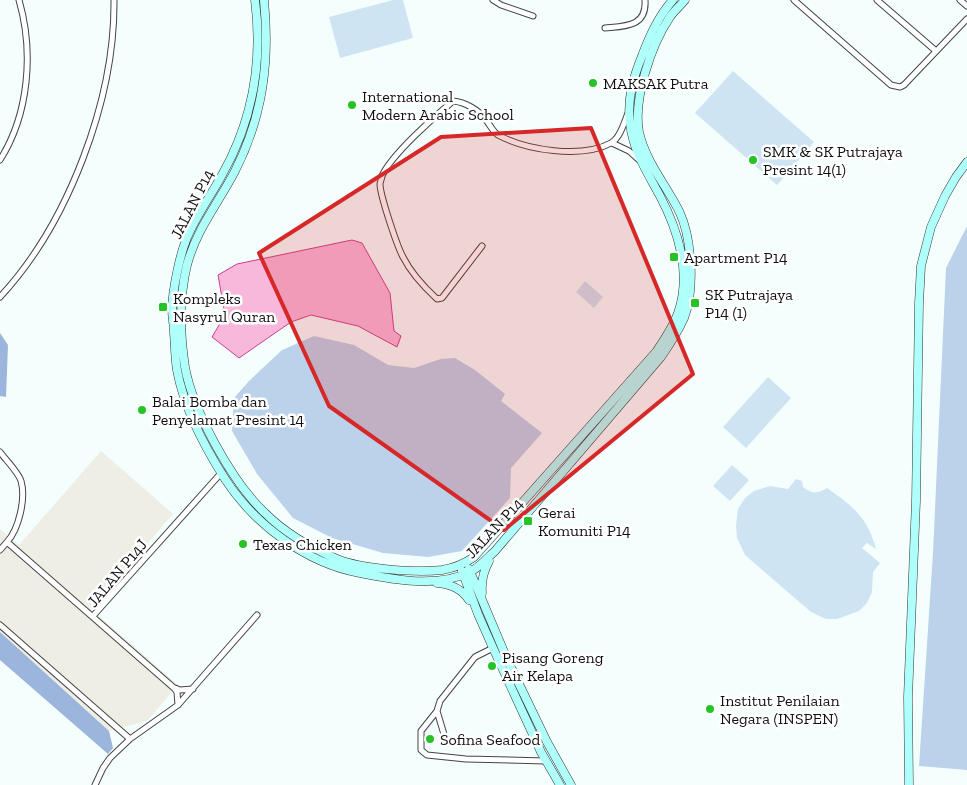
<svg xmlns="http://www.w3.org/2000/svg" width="967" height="785" font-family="'Zilla Slab',serif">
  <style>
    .industrial { fill: #efeee5 }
    .green { fill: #bcd2eb }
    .forest { fill: #9bb5dc }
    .pitch { fill: #cee4f2 }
    .water { fill: #f7b8dc; stroke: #cf3e8e }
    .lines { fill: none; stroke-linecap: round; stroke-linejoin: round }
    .street-casing { stroke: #444; stroke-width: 7 }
    .secondary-casing { stroke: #333; stroke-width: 9 }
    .street { stroke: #fff; stroke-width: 5 }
    .secondary { stroke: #affffa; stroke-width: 8 }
    .marked { fill: #d62828; fill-opacity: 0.2; stroke: #d62828; stroke-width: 4; stroke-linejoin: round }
    .poi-dot { fill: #25c426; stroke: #fff; stroke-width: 2 }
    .labels { text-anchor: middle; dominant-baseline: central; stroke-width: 5; stroke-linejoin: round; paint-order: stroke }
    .poi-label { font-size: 16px; fill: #111; stroke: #fff; text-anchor: start }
    .street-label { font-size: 16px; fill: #111; stroke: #fff }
  </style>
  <rect width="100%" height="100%" fill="#f4fffd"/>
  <path class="industrial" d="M101 451 173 514 91 609 178 685 147 721 109 731 0 632V529L19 545Z"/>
  <path class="green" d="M967 226V770L919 766 933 553 946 268Z
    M314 336 354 345 388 365 414 368 441 359 455 358 475 370 505 394 501 401 542 433 511 468 510 498 462 551 428 557 383 553 332 538 293 518 257 474 232 431 234 398 249 381 282 350Z"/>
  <path class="forest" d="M0 333 8 345 6 397 0 396Z
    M0 632 109 731 113 748 108 754 0 660Z"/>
  <path class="pitch" d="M393 0H403L413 38 340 58 329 17Z
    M733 71 814 142 777 185 695 113Z
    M585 281 603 297 594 308 576 292Z
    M768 377 791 398 746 448 723 427Z
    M732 465 749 480 730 501 713 486Z
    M796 479 802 481 803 487C812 494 817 494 827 488 853 506 868 518 876 549L867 543 862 548 880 563 873 572 872 592 867 603 859 611 837 619H826L811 612 745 555 737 538 736 526 738 509 745 498 754 491 770 486 788 489Z"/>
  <path class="water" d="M352 240 362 243 390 293 394 331 401 336 397 347 358 326 311 315 291 322 239 358 212 337 225 315 218 275 237 264Z"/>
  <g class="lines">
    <g class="street-casing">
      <path id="street" d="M493 0 501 5 533 16
        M794 0 891 85 900 87 904 85 967 19
        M877 0 936 51
        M960 0 967 6
        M605 28C625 26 647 27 645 0
        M612 143 629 151 639 160
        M0 160C29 114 34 52 19 0
        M482 246 442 298 437 299C424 287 411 273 403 257 397 246 380 195 380 184 380 182 382 178 382 176 391 155 435 116 453 101 465 102 479 110 486 120 490 125 493 132 498 135 526 150 581 159 611 143 620 138 624 123 628 113
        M0 297C68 224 115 100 114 0
        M0 452C5 459 19 473 21 481 26 498 19 529 7 542
        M0 550 7 542 174 688 177 692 178 705
        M93 616 222 472
        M0 625 130 739
        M175 688 180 690 193 689
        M437 711 421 731V750L427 755 466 759 546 761
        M446 741 437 711 440 701 475 657 493 648
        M95 785 103 768 110 758 130 739 178 705 257 615"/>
    </g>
    <g class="secondary-casing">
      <path id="secondary" d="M255 0C263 62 253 120 222 175 210 197 195 217 186 240 179 258 173 289 172 308 172 317 174 325 174 333 175 345 175 358 177 370 184 409 204 446 225 479 255 525 306 563 360 573 395 580 437 588 470 572 480 567 487 558 495 551L661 357C670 344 678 332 684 318 695 290 692 240 680 213 667 186 646 163 639 132 633 99 651 45 670 17 674 11 680 6 685 0
        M264 0C270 61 263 116 235 171 218 204 197 228 187 265 179 298 180 334 185 367 193 411 232 482 265 513 285 533 311 548 337 559 361 569 416 573 442 570 454 568 464 564 474 557L656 352C664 340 673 327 678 313 692 274 678 230 660 196 647 172 633 151 630 123 627 99 633 78 642 56 649 37 659 15 673 0
        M469 569 507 659 547 742 571 785
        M462 571 478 614 493 648 541 752 560 785
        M437 583C450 584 462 589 469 600
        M482 593C481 581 483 572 489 561
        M909 785 908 697 916 501 919 303 921 266 931 227 945 196 956 177 967 162"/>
    </g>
    <use href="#street" class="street"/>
    <use href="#secondary" class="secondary"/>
  </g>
  <path class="marked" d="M591 128 693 374 504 530 329 406 259 253 441 137Z"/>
  <g class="poi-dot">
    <circle cx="593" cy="83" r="5"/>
    <circle cx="352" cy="105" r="5"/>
    <circle cx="753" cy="160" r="5"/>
    <rect x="669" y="252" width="10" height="10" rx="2.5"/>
    <rect x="690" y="298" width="10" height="10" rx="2.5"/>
    <rect x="158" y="302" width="10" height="10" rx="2.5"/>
    <circle cx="142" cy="410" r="5"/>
    <rect x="523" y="516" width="10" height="10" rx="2.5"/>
    <circle cx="243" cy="544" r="5"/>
    <circle cx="492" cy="666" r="5"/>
    <circle cx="710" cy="709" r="5"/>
    <circle cx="430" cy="739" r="5"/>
  </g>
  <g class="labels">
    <g class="poi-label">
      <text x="603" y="83">MAKSAK Putra</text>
      <text x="362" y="96">International<tspan x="362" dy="18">Modern Arabic School</tspan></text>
      <text x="763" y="151">SMK &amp; SK Putrajaya<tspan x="763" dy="18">Presint 14(1)</tspan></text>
      <text x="684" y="257">Apartment P14</text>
      <text x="705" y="294">SK Putrajaya<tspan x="705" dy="18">P14 (1)</tspan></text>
      <text x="173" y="298">Kompleks<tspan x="173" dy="18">Nasyrul Quran</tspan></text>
      <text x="152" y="401">Balai Bomba dan<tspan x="152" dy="18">Penyelamat Presint 14</tspan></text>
      <text x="538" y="512">Gerai<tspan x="538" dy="18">Komuniti P14</tspan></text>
      <text x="253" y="544">Texas Chicken</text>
      <text x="502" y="657">Pisang Goreng<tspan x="502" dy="18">Air Kelapa</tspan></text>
      <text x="720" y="700">Institut Penilaian<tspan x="720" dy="18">Negara (INSPEN)</tspan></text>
      <text x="440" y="739">Sofina Seafood</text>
    </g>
    <g class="street-label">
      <text transform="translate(192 204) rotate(-63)">JALAN P14</text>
      <text transform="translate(494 528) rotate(-47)">JALAN P14</text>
      <text transform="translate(117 573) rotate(-50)">JALAN P14J</text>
    </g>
  </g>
</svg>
